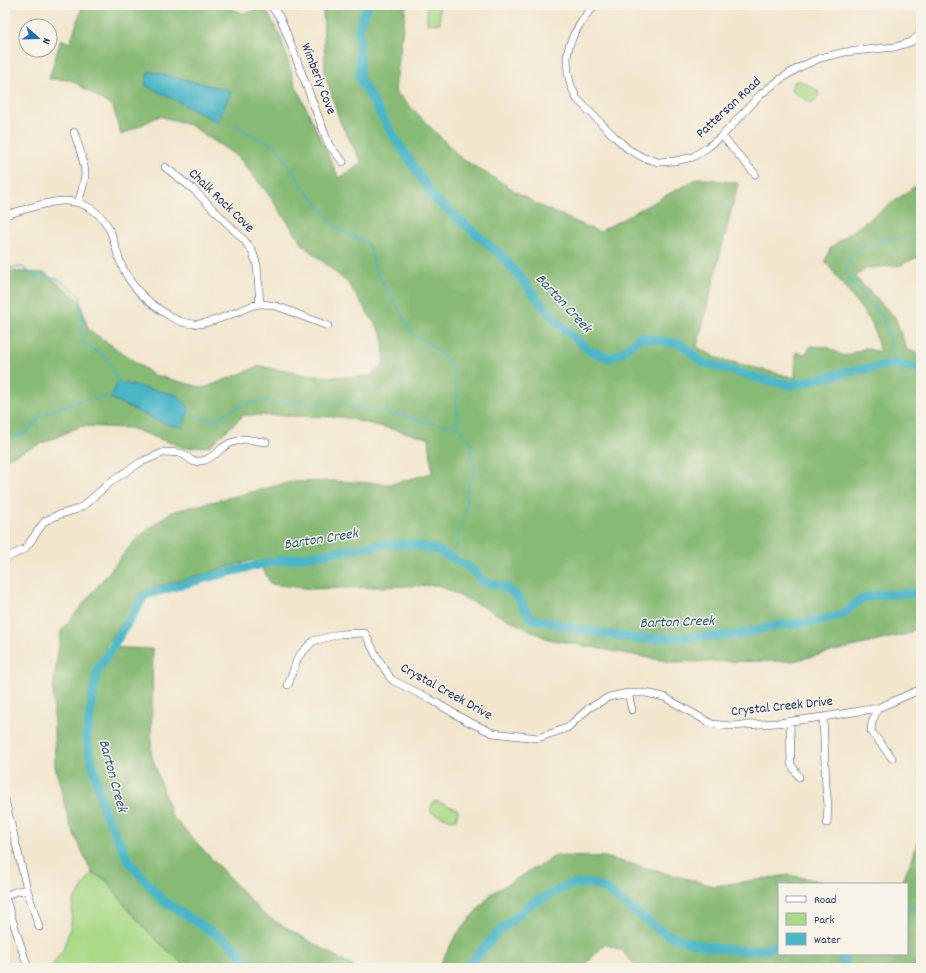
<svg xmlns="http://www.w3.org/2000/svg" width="926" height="973" font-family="Dekko,sans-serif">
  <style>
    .green { fill: #aada88; stroke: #628473 }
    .forest { fill: #87ba74; stroke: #517469 }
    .water { fill: #4ab6c7; stroke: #327292 }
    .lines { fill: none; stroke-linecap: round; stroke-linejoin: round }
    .stream { stroke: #4ab6c7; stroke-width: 1.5 }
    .river { stroke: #4ab6c7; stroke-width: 9 }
    .minor-casing { stroke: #3b4a6f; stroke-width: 8 }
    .minor { stroke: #fff; stroke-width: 7 }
    .labels { text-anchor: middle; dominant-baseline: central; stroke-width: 3; stroke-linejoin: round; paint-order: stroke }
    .street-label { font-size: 14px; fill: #1b2f5e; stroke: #f7f3e8 }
    .water-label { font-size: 15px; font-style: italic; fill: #29587e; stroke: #f7f3e8 }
  </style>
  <rect width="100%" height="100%" fill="#f7f3e8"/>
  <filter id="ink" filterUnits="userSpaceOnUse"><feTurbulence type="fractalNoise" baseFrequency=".025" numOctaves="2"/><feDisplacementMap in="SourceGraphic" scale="8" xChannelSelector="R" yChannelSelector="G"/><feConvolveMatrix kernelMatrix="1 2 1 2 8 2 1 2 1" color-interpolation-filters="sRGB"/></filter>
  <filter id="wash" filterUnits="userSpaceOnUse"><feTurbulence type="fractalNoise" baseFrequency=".012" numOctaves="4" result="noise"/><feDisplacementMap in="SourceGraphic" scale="16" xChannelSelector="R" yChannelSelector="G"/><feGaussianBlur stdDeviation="0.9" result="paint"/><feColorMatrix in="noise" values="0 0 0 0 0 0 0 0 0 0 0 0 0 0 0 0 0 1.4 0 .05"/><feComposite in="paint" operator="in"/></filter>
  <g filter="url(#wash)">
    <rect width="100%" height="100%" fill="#f2e6cd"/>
    <path class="green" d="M427 5H439L440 23 427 24Z
      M799 80 818 91 819 95 814 102 811 103 793 92 791 89 794 82Z
      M436 801 457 809 458 811 456 819 452 820 432 813 430 810 433 803Z
      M92 873 106 880 126 907 150 934 187 968H51L53 964 63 950 71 925 73 902Z"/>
    <path class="forest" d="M83 5H221L243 13 251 12 258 5H260L267 12 281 38 295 84 339 178 362 163 340 122 325 74 323 5H406L395 91 461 158 538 205 599 232 698 178 738 183 697 347 717 358 795 378 796 352 805 354 811 346 827 347 844 356 865 348 880 352 872 323 825 261 831 247 921 182V258H915L901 265 867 268 855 277 895 317 907 350 921 353V626L907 634 793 661 671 662 548 639 438 585 312 589 271 584 264 571 253 560 146 590 105 647 153 649 151 753 171 815 263 914 356 968H187L150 934 126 907 106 880 92 873 70 825 55 767 53 689 61 631 137 538 171 512 291 482 334 481 391 484 432 473 429 438 342 417 244 415 209 446 185 448 130 428 82 426 5 459V271L45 273 80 301 88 329 154 375 204 388 260 366 310 376 351 377 370 376 384 364 383 336 348 283 304 246 266 191 238 157 190 125 159 116 121 135 113 107 71 80 49 79 61 39 70 43Z
      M921 830V968H638L621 950 605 944 582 968H561L539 963 527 968H438L456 935 491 894 555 856 605 857 714 886 789 875 835 884H779V954H907V884H900L912 860Z"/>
    <path class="water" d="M149 71 231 91 218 122 145 85Z
      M118 382 177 395 189 407 183 427 165 424 110 398Z"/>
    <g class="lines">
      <path class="stream" d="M235 124 252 135 267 141 277 148 301 184 337 228 366 242 371 250 375 270 394 300 412 333 441 353 453 366 457 394 458 428 469 439 472 445 471 455 475 469 466 492V512L463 521 458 530V541L454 560
        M5 262 12 268 22 267 35 276 56 278 71 288 81 297 80 309 83 322 80 332 82 341 89 347 105 357 109 362 118 383
        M895 364 891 341 882 317 854 284 848 275 846 268 849 259 860 249 889 238 921 242
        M186 412 205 419H216L243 404 265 401 329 404 344 403 356 408 397 414 433 424H448L458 427
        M5 434 17 437 26 433 43 415 54 409 82 400 111 397
        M907 914 921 895
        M842 956 865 954"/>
      <path class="river" d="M368 5 359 28 360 79 388 127 434 198 502 256 556 321 588 350 610 358 623 352 640 337 681 344 702 362 761 379 792 385 847 372 895 364 921 369
        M842 954 845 965 848 968
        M252 968 230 943 162 900 130 863 104 811 86 738 97 671 145 595 206 578 271 562 387 544H410L437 550 472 569 482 581 505 587 518 597 530 618 582 630 639 639 736 635 774 626 820 621 844 614 861 599 876 595 918 593 921 592
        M467 968 497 933 531 904 569 885 592 883 608 891 662 932 681 940 716 948 745 951 767 949 779 944"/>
    </g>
  </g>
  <g filter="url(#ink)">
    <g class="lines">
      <g class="minor-casing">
        <path id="minor" d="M270 5 279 16 283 24 329 145 343 162
          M596 5 586 15 574 34 569 46 567 58 568 74 571 86 577 99 615 137 628 149 642 157 658 162 675 161 693 157 708 147 722 136 761 94 782 78 800 67 820 58 845 52 895 47 911 42 921 34
          M74 132C78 145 85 161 85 175 84 184 81 194 78 203
          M722 136 755 174
          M165 167 193 189 245 241 253 253 257 265 260 304
          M5 215C17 212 28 208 40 205 48 203 56 201 64 201 85 201 103 213 111 233 116 245 117 258 124 270 133 289 150 304 168 315 194 333 216 320 242 310 248 307 255 304 262 304 274 304 286 309 297 314 307 318 317 322 328 326
          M5 558 8 557 25 549 37 532 45 521 58 515 75 510 83 506 113 480 141 462 165 452 181 453 194 462 206 460 217 453 222 448 230 443 244 439 266 442
          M288 685 298 657 313 641 340 634 365 633 376 655 391 679 394 681 428 698 467 721 493 733 538 738 567 728 589 708 609 697 628 693H646L664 697 712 724 731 726 777 723 823 717 878 708 921 689
          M628 693 632 710
          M878 708 872 722 871 731 892 758
          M823 717 826 787 828 805 827 823
          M790 721 791 764 799 777
          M5 800 27 889 39 927
          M27 889 14 892 5 897 28 968"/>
      </g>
      <use href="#minor" class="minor"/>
    </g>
  </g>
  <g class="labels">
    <g class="street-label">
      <text transform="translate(318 79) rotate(69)">Wimberly Cove</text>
      <text transform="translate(729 108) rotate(-43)">Patterson Road</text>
      <text transform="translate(221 201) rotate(44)">Chalk Rock Cove</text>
      <text transform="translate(446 692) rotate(29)">Crystal Creek Drive</text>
      <text transform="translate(782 707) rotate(-6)">Crystal Creek Drive</text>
    </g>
    <g class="water-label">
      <text transform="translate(563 304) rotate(47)">Barton Creek</text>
      <text transform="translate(321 540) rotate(-9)">Barton Creek</text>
      <text transform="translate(677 623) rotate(-2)">Barton Creek</text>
      <text transform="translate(112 776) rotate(75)">Barton Creek</text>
    </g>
  </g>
  <rect width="926" height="973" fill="none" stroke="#f7f3e8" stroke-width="20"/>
  <rect x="778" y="883" width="130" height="72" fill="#f7f3e8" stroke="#9fa5b1"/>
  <rect x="786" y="896" width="20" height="6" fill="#ffffff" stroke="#9fa5b1"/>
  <text x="814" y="903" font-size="12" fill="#1b2f5e">Road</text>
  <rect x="786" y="913" width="20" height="12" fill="#aada88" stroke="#9fa5b1"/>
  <text x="814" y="923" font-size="12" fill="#1b2f5e">Park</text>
  <rect x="786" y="933" width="20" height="12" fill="#4ab6c7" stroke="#9fa5b1"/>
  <text x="814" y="943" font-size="12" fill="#1b2f5e">Water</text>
  <g transform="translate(38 38) rotate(110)"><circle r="19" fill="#f7f3e8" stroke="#9fa5b1"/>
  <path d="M0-3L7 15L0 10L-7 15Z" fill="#1f6fb2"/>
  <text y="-6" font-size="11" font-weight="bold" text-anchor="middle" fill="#1b2f5e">N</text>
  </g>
</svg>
